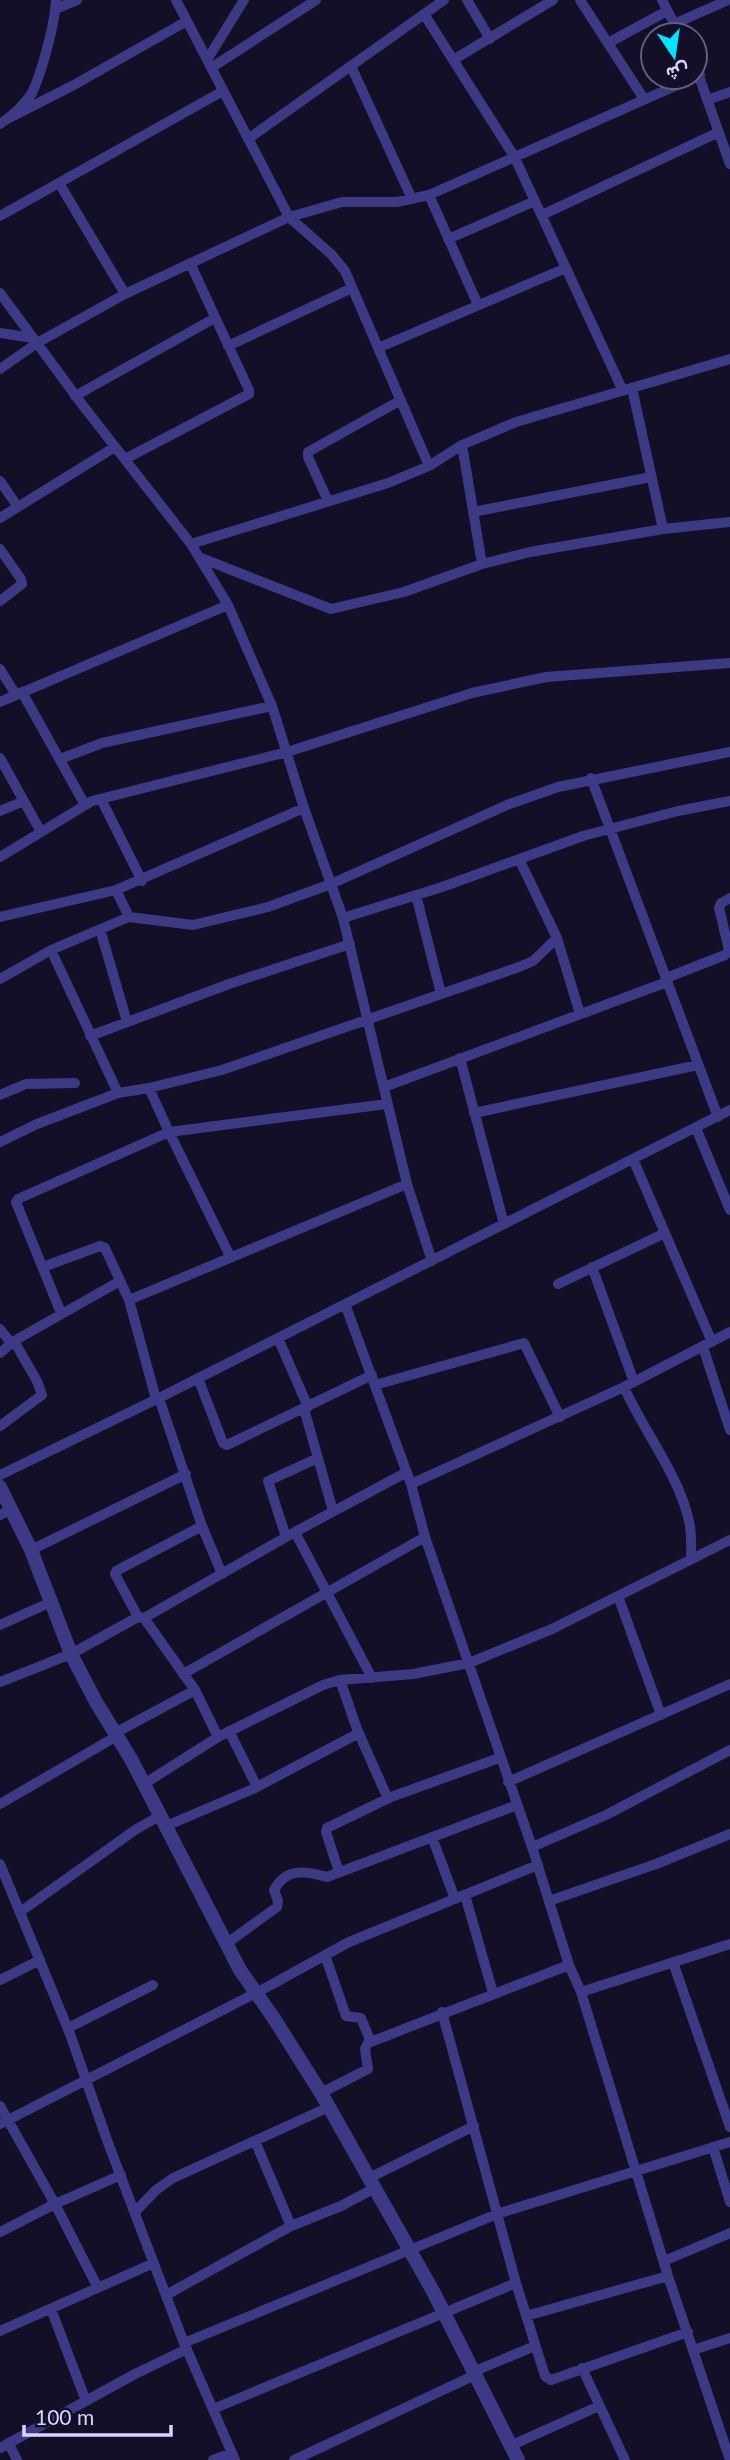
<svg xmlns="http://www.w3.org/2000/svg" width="730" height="2460" font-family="Lato,Vazirmatn,sans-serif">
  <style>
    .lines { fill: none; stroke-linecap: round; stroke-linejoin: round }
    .minor { stroke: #3d3a85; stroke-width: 10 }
    .tertiary { stroke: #3d3a85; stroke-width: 14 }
  </style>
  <rect width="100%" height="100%" fill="#130f26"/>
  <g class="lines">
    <path class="minor" d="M176 0 289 217 332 255 345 271 429 466
      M467 0 490 39
      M580 0 644 99
      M662 0 680 35
      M55 9 77 0
      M424 14 514 156 623 391
      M674 24 726 1
      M608 43 667 11
      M207 60 244 0
      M453 60 553 0
      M695 65 730 164
      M351 66 412 199
      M211 68 316 0
      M707 100 730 92
      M7 119 72 86 187 21
      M0 124C11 117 25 104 32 93 42 72 55 23 56 0
      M248 139 444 0
      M59 183 125 294
      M429 195 478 305
      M542 215 717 133
      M0 216 223 91
      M448 239 535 201
      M0 293 84 407 191 544 228 605 272 706 304 808 343 918 407 1184 432 1261
      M0 333 33 338
      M228 346 352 288
      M378 348 566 268
      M0 369 37 343 125 294 289 217 342 202H397L429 195 700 75
      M632 388 663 529
      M75 396 215 318
      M462 445 482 564
      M125 459 249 394V390L190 263
      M0 481 18 507
      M328 501 308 457V452L401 400
      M473 512 651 477
      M0 518 115 447
      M191 544 388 483 429 466 462 445 516 422 730 359
      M0 549 21 579 22 584 0 601
      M201 558 331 609 404 592 482 564 530 552 663 529 730 522
      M0 669 16 695
      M22 692 85 805
      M0 702 228 605
      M0 758 41 832
      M60 759 102 743 272 706
      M591 778 718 1117
      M101 799 142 881
      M0 811 24 801
      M0 857 92 801 287 752 472 693 546 677 730 663
      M519 859 557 938 580 1014
      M416 895 441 994
      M0 917 116 890
      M129 917 116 890 304 808
      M343 918 442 887 583 836 678 811 730 801
      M100 929 127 1022
      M51 950 118 1093
      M666 978 725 955 729 950 719 908 721 903 730 898
      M0 979 51 950 129 917 193 925 268 907 331 884 507 805 558 787 730 752
      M90 1036 229 984 350 944
      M460 1058 504 1224
      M384 1087 667 982
      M149 1088 169 1132 230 1256
      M0 1095 26 1084 75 1083
      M474 1113 698 1065
      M696 1128 730 1210
      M0 1142 37 1124 118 1093 149 1088 222 1070 519 967 533 961 557 938
      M633 1159 712 1342
      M43 1267 100 1246 105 1248 129 1300 156 1399
      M592 1267 634 1382
      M558 1284 665 1233
      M129 1300 407 1184
      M345 1304 411 1484 425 1537 532 1847 569 1965 581 1992 668 2276 730 2460
      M61 1313 16 1202 18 1199 169 1132 387 1104
      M0 1329 11 1343
      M278 1338 308 1407
      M703 1347 730 1430
      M0 1353 14 1341 120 1281
      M198 1378 223 1443 227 1445 372 1375
      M375 1385 524 1343 560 1417
      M624 1387C644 1432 678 1473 689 1521 692 1533 691 1547 691 1559
      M159 1398 202 1526 222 1574
      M304 1409 333 1511
      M0 1426 42 1395 37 1381 14 1341
      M0 1475 159 1398 730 1110
      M411 1484 624 1387 730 1332
      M0 1515 10 1510
      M295 1532 372 1678
      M286 1537 268 1481 318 1458
      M31 1550 186 1474
      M618 1596 661 1715
      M138 1617 115 1574 116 1571 202 1526
      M144 1618 195 1690 218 1737
      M0 1625 51 1602
      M183 1674 425 1537
      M340 1680 357 1729 388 1799
      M0 1682 71 1654 138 1617 144 1618 295 1532 407 1472
      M229 1731 257 1787
      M115 1733 195 1690
      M508 1782 730 1684
      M144 1784 218 1737 323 1685 340 1680 413 1674 469 1663 552 1629 730 1540
      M0 1804 117 1736
      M166 1826 253 1789 359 1733
      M432 1837 455 1899
      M532 1847 606 1815 730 1750
      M0 1864 70 2034 107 2140 184 2343 235 2460
      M339 1872 326 1832 327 1828 391 1797 499 1758
      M465 1895 493 1993
      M549 1901 656 1864 730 1834
      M20 1912 135 1830 161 1815
      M226 1944 277 1907 278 1901 274 1890C286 1867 307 1871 327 1877L517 1805
      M325 1955 346 2016 361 2018 371 2042
      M673 1962 730 2127
      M0 1980 40 1960
      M581 1992 730 1944
      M442 2012 516 2283 545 2376 551 2380 688 2332
      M68 2028 153 1985
      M321 2093 368 2069 365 2049 368 2043 569 1965
      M0 2106 55 2204 98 2288
      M0 2124 256 1993 349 1942 538 1865
      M255 2141 291 2226
      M713 2147 730 2202
      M369 2178 474 2126
      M135 2212 156 2190 173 2178 329 2107
      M0 2232 55 2204 121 2175
      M664 2261 730 2233
      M166 2295 291 2226 341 2206 375 2188
      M51 2309 86 2401
      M526 2316 668 2276
      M0 2331 154 2263
      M184 2343 497 2214 730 2142
      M693 2350 730 2338
      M582 2368 625 2460
      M475 2371 535 2346
      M213 2409 516 2283
      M9 2444 17 2460
      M512 2445 599 2406
      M0 2448 135 2374 187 2349
      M213 2460 232 2453
      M294 2460 477 2374"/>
    <path class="tertiary" d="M0 1487 31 1550 71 1654 96 1702 131 1759 240 1970 273 2017 321 2093 434 2293 518 2460"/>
  </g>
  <g transform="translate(674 56) rotate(167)"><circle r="33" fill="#130f26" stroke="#625e7d" stroke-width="2"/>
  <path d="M0-5L12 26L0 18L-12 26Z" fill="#00e5ff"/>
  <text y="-10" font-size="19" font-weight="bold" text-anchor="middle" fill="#d9d4ff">ش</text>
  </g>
  <path d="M24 2425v10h147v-10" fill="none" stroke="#d9d4ff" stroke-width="3.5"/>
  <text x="35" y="2425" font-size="21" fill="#d9d4ff" stroke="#130f26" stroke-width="5" paint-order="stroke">100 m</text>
</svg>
